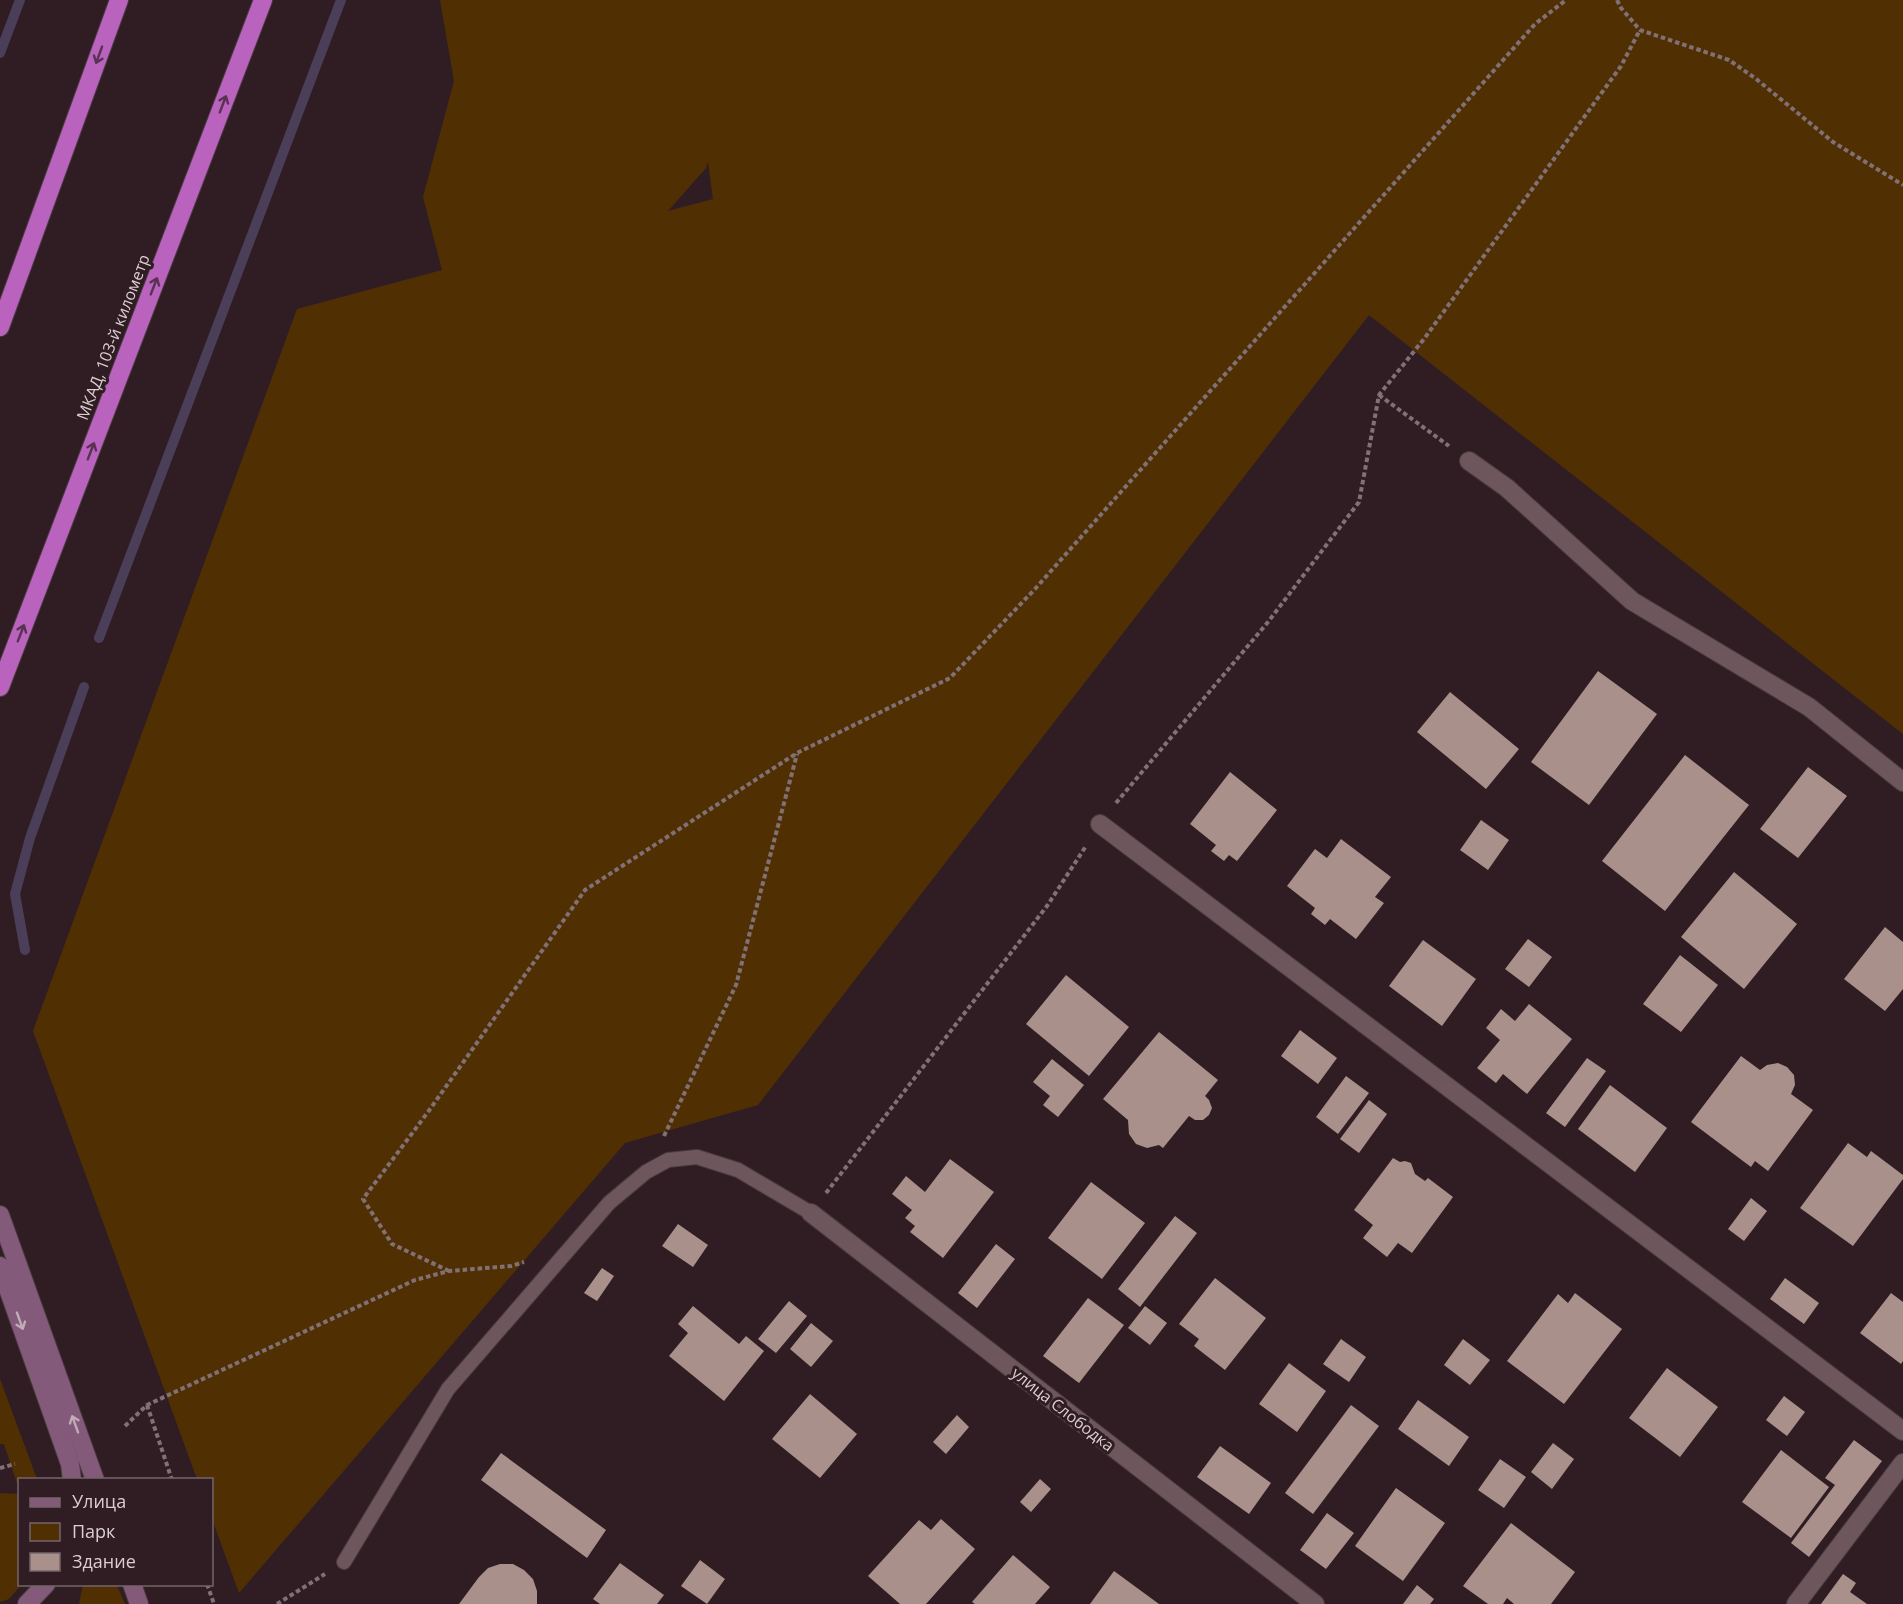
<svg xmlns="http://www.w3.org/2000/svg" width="1903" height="1604" font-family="'Open Sans',sans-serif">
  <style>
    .green { fill: #503003; fill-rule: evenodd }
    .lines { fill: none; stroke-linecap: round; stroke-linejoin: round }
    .stream { stroke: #4a3e59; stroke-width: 10 }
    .building { fill: #a9908a }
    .lane-casing { stroke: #4a3b3f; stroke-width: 16 }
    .street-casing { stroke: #4a3b3f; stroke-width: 20 }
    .secondary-casing { stroke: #4a3b3f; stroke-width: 20 }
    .highway-casing { stroke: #4a3b3f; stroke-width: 20 }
    .path { stroke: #817176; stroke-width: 4; stroke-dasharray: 4.5 3; stroke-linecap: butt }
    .lane { stroke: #6d575d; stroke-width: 14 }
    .street { stroke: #6d575d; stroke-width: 18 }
    .secondary { stroke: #845a7a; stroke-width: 18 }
    .highway { stroke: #b962be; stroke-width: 18 }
    .oneway { stroke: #593252 }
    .oneway2 { stroke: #c1abb7 }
    .labels { text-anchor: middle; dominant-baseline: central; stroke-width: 6; stroke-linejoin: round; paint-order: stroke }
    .street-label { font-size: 16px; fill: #dbced1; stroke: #301d23 }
  </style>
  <rect width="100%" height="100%" fill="#301d23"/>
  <path class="green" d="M440 0H1903V734L1369 315 758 1105 625 1143 239 1593 212 1519V1480L197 1479 33 1031 297 309 442 270 423 197 454 81ZM708 162 713 199 668 211 706 168Z
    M0 1379 37 1479 20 1480 19 1489 4 1444H0Z
    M0 1493 19 1494 21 1585 9 1599 0 1602Z
    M83 1584 117 1585 125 1604H79Z"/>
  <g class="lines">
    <path class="stream" d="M0 53 20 0
      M99 638 341 0
      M25 950 15 894 30 838 84 687"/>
  </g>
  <path class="building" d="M1598 671 1657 714 1589 805 1531 762Z
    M1450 692 1519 749 1486 789 1417 732Z
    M1685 755 1749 805 1665 911 1602 861Z
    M1808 767 1847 796 1798 858 1760 829Z
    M1230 772 1277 810 1237 861 1229 855 1224 861 1211 851 1216 845 1190 824Z
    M1481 820 1509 840 1488 870 1460 850Z
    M1341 839 1391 877 1375 897 1384 903 1356 939 1330 919 1325 925 1311 914 1315 908 1287 886 1315 849 1327 858Z
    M1734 872 1797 924 1744 989 1681 937Z
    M1885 927 1903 942V989L1885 1011 1844 979Z
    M1528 939 1552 957 1529 987 1505 969Z
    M1423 940 1476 979 1442 1026 1389 986Z
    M1680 955 1718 985 1681 1032 1643 1004Z
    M1066 975 1129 1027 1089 1076 1026 1024Z
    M1529 1004 1572 1039 1527 1094 1503 1074 1496 1083 1477 1068 1500 1040 1486 1028 1501 1009 1515 1021Z
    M1300 1030 1337 1058 1318 1084 1281 1056Z
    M1159 1032 1218 1080 1205 1096 1209 1100 1212 1108 1209 1115 1203 1120H1195L1189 1116 1163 1148 1159 1145 1147 1148 1136 1144 1129 1134 1128 1120 1103 1099Z
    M1741 1056 1760 1070 1767 1065 1778 1063 1787 1067 1794 1075 1795 1085 1791 1094 1813 1110 1768 1171 1755 1161 1751 1167 1691 1122Z
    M1587 1058 1606 1071 1565 1127 1546 1113Z
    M1052 1059 1084 1085 1058 1117 1043 1105 1050 1096 1033 1082Z
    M1346 1076 1369 1093 1338 1134 1316 1117Z
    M1610 1085 1667 1128 1635 1172 1578 1129Z
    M1369 1100 1387 1114 1359 1153 1340 1139Z
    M1848 1143 1867 1157 1871 1151 1903 1175V1179L1853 1246 1800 1208Z
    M1393 1158 1400 1162 1405 1161 1411 1163 1415 1174 1425 1181 1428 1178 1453 1197 1412 1253 1398 1243 1387 1257 1363 1238 1373 1225 1354 1210Z
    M950 1159 994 1192 943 1258 910 1232 915 1226 905 1218 912 1210 892 1194 906 1176 925 1192Z
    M1091 1182 1145 1223 1102 1279 1048 1238Z
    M1751 1198 1767 1211 1744 1241 1728 1229Z
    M1175 1216 1197 1233 1140 1307 1118 1289Z
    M678 1224 708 1245 693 1267 662 1246Z
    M996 1244 1015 1259 977 1308 958 1293Z
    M602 1268 614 1276 597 1301 584 1293Z
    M1215 1278 1266 1318 1225 1370 1194 1346 1199 1339 1179 1324Z
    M1785 1278 1819 1303 1804 1324 1770 1299Z
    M1575 1293 1622 1329 1564 1404 1507 1361 1558 1294 1568 1303Z
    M1891 1293 1903 1302V1361L1901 1364 1860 1333Z
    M1088 1298 1124 1325 1079 1383 1043 1356Z
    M789 1301 807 1316 776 1353 758 1339Z
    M693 1306 739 1344 746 1336 764 1351 724 1401 669 1356 688 1333 678 1324Z
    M1145 1306 1167 1323 1150 1345 1128 1328Z
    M811 1323 833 1341 811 1367 790 1349Z
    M1341 1339 1366 1357 1349 1382 1323 1364Z
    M1463 1339 1490 1360 1470 1385 1444 1365Z
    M1289 1363 1326 1391 1297 1432 1259 1404Z
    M1667 1368 1718 1407 1680 1457 1629 1418Z
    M810 1394 857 1434 820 1478 772 1439Z
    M1784 1396 1805 1412 1787 1436 1766 1420Z
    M1418 1400 1469 1437 1449 1466 1398 1429Z
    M1351 1405 1379 1426 1313 1514 1285 1493Z
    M957 1415 969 1427 946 1454 933 1442Z
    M1854 1440 1882 1461 1809 1557 1791 1543 1835 1485 1825 1478Z
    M1553 1443 1574 1459 1552 1489 1531 1472Z
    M1220 1446 1271 1483 1249 1514 1197 1477Z
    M1781 1450 1829 1487 1791 1538 1742 1502Z
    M501 1453 606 1530 587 1558 481 1480Z
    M1500 1459 1526 1477 1504 1508 1478 1490Z
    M1040 1479 1051 1489 1031 1512 1020 1502Z
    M1396 1488 1445 1523 1403 1581 1355 1546Z
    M1327 1513 1354 1533 1326 1569 1300 1550Z
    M941 1519 975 1549 926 1604H900L868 1576 919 1520 931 1530Z
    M1511 1523 1575 1572 1551 1604H1514L1507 1598 1503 1604H1488L1463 1586Z
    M1013 1555 1050 1587 1035 1604H975L972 1602Z
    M700 1560 725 1579 707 1604 681 1586Z
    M620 1563 664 1595 657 1604H600L593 1599Z
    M500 1564H513L524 1570 533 1579 537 1591V1604H459L479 1577 488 1568Z
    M1114 1571 1159 1604H1090Z
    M1843 1574 1856 1583 1850 1592 1867 1604H1821Z
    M1417 1585 1434 1599 1430 1604H1403Z"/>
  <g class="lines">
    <g class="lane-casing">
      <path id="lane" d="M344 1562 448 1389 609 1203 646 1172 668 1160 697 1157 738 1170 811 1213"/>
    </g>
    <g class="street-casing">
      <path id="street" d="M1469 461 1507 488 1632 601 1809 707 1903 782
        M1100 824 1903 1431
        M811 1213 1315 1604
        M1796 1604 1903 1463"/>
    </g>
    <g class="secondary-casing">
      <path id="secondary" d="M0 1215 95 1480
        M0 1266 70 1464 72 1480
        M132 1584 139 1604
        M27 1604 46 1584"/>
    </g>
    <g class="highway-casing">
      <path id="highway" d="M0 327 119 0
        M0 687 263 0"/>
    </g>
    <path class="path" d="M1617 0 1621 8 1640 30 1729 60 1755 78 1833 142 1903 185
      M1379 395 1449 446
      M1116 803 1268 622 1359 502 1379 395 1424 339 1621 66 1640 30
      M664 1136 736 985 797 754
      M826 1193 1047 906 1086 846
      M449 1271 392 1244 363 1199 428 1112 585 890 797 753 950 678 1035 589 1535 24 1566 0
      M147 1405 172 1480
      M125 1426 147 1405 415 1280 449 1271 511 1266 524 1262
      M0 1468 15 1464
      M207 1584 214 1604
      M277 1604 325 1574"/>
    <use href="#lane" class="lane"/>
    <use href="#street" class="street"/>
    <use href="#secondary" class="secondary"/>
    <use href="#highway" class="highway"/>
  </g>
  <defs><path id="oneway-shaft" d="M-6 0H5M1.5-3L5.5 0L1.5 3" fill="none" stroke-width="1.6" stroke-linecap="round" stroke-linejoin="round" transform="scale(1.5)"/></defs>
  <g class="oneway">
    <use href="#oneway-shaft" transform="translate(99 55) rotate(110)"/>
    <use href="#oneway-shaft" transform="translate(223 104) rotate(-69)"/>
    <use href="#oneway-shaft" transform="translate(154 286) rotate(-69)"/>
    <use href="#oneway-shaft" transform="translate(91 451) rotate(-69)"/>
    <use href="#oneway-shaft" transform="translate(21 633) rotate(-69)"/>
  </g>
  <g class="oneway2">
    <use href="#oneway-shaft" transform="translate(20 1321) rotate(70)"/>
    <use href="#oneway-shaft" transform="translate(75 1424) rotate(-110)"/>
  </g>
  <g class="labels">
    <g class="street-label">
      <text transform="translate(113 337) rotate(-69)">МКАД, 103-й километр</text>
      <text transform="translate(1063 1409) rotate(38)">улица Слободка</text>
    </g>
  </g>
  <rect x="18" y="1478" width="195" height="108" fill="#301d23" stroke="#746469" stroke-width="1.5"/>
  <rect x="30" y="1498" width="30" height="9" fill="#845a7a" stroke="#746469" stroke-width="1.5"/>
  <text x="72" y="1508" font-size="18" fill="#dbced1">Улица</text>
  <rect x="30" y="1523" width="30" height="18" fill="#503003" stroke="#746469" stroke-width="1.5"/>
  <text x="72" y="1538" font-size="18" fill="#dbced1">Парк</text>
  <rect x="30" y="1553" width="30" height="18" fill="#a9908a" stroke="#746469" stroke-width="1.5"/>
  <text x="72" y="1568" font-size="18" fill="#dbced1">Здание</text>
</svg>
